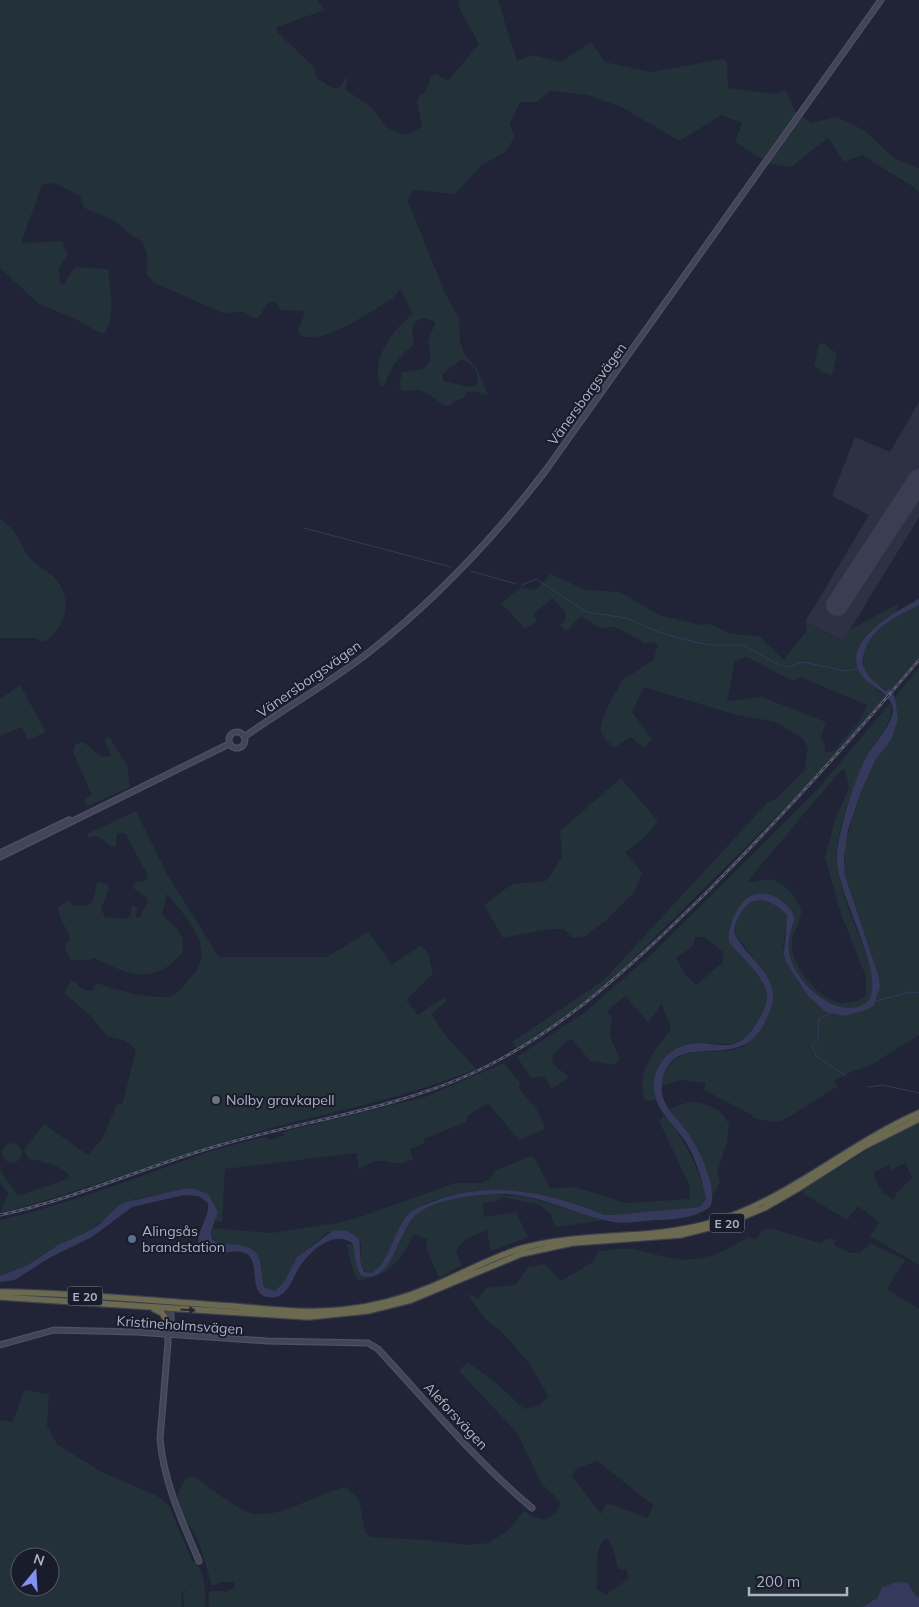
<svg xmlns="http://www.w3.org/2000/svg" width="919" height="1607" font-family="Mulish,sans-serif">
  <style>
    .airport { fill: #2e3143 }
    .green { fill: #233138; fill-rule: evenodd }
    .water { fill: #353a5d }
    .lines { fill: none; stroke-linecap: round; stroke-linejoin: round }
    .stream { stroke: #353a5d; stroke-width: 1 }
    .runway { stroke: #3b3e52; stroke-width: 22 }
    .secondary-casing { stroke: #4e5161; stroke-width: 7 }
    .highway-casing { stroke: #3b3e4e; stroke-width: 8 }
    .secondary { stroke: #424559; stroke-width: 4.5 }
    .highway { stroke: #6c6951; stroke-width: 5.5 }
    .rail-casing { stroke: #56596d; stroke-width: 3 }
    .rail { stroke: #191c2b; stroke-width: 1; stroke-dasharray: 4; stroke-linecap: butt }
    .oneway { fill: #252831 }
    .worship-dot { fill: #6b7280; stroke: #191c2b; stroke-width: 2 }
    .service-dot { fill: #5c6f8a; stroke: #191c2b; stroke-width: 2 }
    .labels { text-anchor: middle; dominant-baseline: central; stroke-width: 4; stroke-linejoin: round; paint-order: stroke }
    .shield { fill: #191c2b; stroke: #818495; stroke-width: 1 }
    .shield-label { font-size: 12px; font-weight: bold; fill: #aeb1c3 }
    .street-label { font-size: 14px; fill: #aeb1c3; stroke: #191c2b }
    .poi-label { font-size: 14px; fill: #aeb1c3; stroke: #191c2b; text-anchor: start }
  </style>
  <rect width="100%" height="100%" fill="#202436"/>
  <path class="airport" d="M919 402V517L843 641 805 622 869 515 832 496 855 437 890 452Z"/>
  <path class="green" d="M0 0H317L325 10 277 27 276 31 314 67 317 78 334 89 340 87 346 78H348L345 89 372 108 388 128 405 135 422 127 417 101 420 95 426 91 431 76 436 74 448 81 479 44 458 6 460 0H498L517 61 532 55 561 62 591 42 605 62 651 72 722 59 727 62 728 88 776 94 786 90 795 111 811 123 836 117 864 130 894 158 919 168V194L915 188 862 155 844 162 828 138 791 167 768 163 735 142 742 123 721 115 680 141 621 107 588 95 551 91 536 102H520L510 124 515 137 505 152 482 165 455 194 413 190 408 201 445 293 459 318 460 340 464 353 477 369 488 395 473 391 467 392 465 397 453 402 450 406 443 405C436 399 424 389 414 390 409 390 407 392 402 391L399 386 402 372 423 369 431 360 428 341 435 324 434 321 422 318 415 322 412 328 414 345C399 355 389 369 384 387L380 384C379 379 377 373 378 368 379 349 398 324 413 314L400 289 393 298C373 310 323 347 300 335L298 330 304 315 303 311 281 310 274 301 268 303 258 318 251 317 244 312 223 313 155 283 147 275V255L143 242 131 235 115 221 84 208 80 196 55 183 42 185 21 243 62 241 68 254 59 268 60 283 63 285 75 267 108 269C110 291 116 313 105 333H100L74 318 39 304 0 268ZM462 359C473 364 480 373 477 385L469 387 443 381V374Z
    M824 343 837 354 832 375 821 372 814 365 819 344Z
    M0 518C5 523 12 528 16 534 21 542 24 551 30 558 38 568 53 572 59 583 73 605 64 631 43 642L35 638H0Z
    M551 574 585 590 620 592 659 615 701 625 710 624 731 634 759 636 784 660 807 630 805 622 842 641 849 630 898 604 897 612C852 637 842 664 886 697L879 706 811 782 616 976 560 1020 517 1048 512 1042 604 980 767 803 776 799 804 771 808 748 803 739 776 722 737 715 644 687 632 712 652 739 644 748 630 737 614 748C610 743 603 738 601 732 598 720 618 687 625 677H628L653 660 658 645 651 642 644 644 637 638 615 627 600 628 581 616 566 631 560 625 564 622 566 613 552 598 534 614 537 621 525 629 501 603 521 587 535 590ZM747 657 792 681 801 677 867 705 861 719 834 751 825 752V744L821 737 826 722 762 697 727 701 735 661Z
    M919 605V657L890 691C880 688 869 677 863 667 861 633 893 618 919 605Z
    M919 668V1035L871 1065 846 1074 833 1081 838 1086 784 1120 773 1122 754 1118 752 1115 704 1090 706 1083 681 1080 661 1086C673 1034 711 1061 744 1046L772 1004 765 974 734 932C734 924 737 919 741 913 753 891 774 901 787 915L783 947 799 984 807 995 826 1012 844 1016 874 1005 880 987 879 977 845 876V843L862 789 876 759 895 730 898 720 895 697Z
    M20 685 46 732 28 740 22 727 0 736V699Z
    M891 702C896 723 875 738 868 756 855 784 835 830 837 861 838 878 845 899 851 916 859 936 884 982 868 1001 865 1005 859 1007 855 1008 828 1014 792 977 789 951 787 940 792 928 795 918 787 899 771 899 754 894L730 924C731 931 731 941 734 947 735 950 739 953 742 955 753 967 768 984 767 1002 766 1009 759 1019 755 1026 736 1054 719 1040 693 1043 664 1047 651 1073 656 1100L645 1101C635 1072 654 1051 671 1029L662 1004 648 1022 625 996 607 1011 613 1021C605 1032 614 1044 619 1056L620 1059 614 1065 590 1061 573 1040H568L552 1056 553 1064 569 1077 552 1089 545 1078 540 1076 532 1079 517 1057 584 1013 654 952 817 790ZM845 769 849 788 836 817 825 857 840 911 866 977V997C857 1001 846 1005 836 1002 816 996 791 965 792 943 792 932 803 920 801 910 799 900 785 884 776 881 765 876 757 883 747 882L840 771ZM695 937H705L723 952V962L696 985 685 974 676 958 693 946Z
    M106 737H109L127 765 130 787 86 807 85 798 92 795 73 752 75 744 83 742 102 757 111 756 105 741Z
    M621 778 658 821 645 837 625 852 642 873 635 891 605 921 585 936 572 938 564 929H550L503 938 484 905 512 884 546 881 562 857 560 831Z
    M136 811 167 874 219 957H327L368 932 392 965 421 945 428 953 433 973 406 1000 418 1015 444 997 447 1001 431 1014 445 1035 476 1069C409 1097 339 1110 268 1129 178 1153 91 1190 0 1213L8 1193 0 1183V1170L18 1196 70 1178C65 1166 42 1161 29 1159L24 1149 44 1124 88 1155 102 1139 117 1104 122 1105 136 1050 124 1040 107 1036 92 1017 64 993 71 981H75C79 988 83 990 92 991L96 984C101 983 104 986 110 988 126 992 146 997 163 997 175 997 180 991 187 982 191 976 198 970 200 963 209 940 180 910 167 894L162 914C175 930 184 928 183 952 153 987 130 975 94 958L89 960H71L65 950V944L71 939 60 917 58 907 68 900 74 906 89 905 93 901 97 882 108 885 109 888 101 909 105 917 125 919 130 916 132 906 137 907 136 918H139L148 902 146 897 133 888 135 882 145 881 148 876 125 833H118L116 837V845L112 847 98 836 89 838 87 834Z
    M504 1063 520 1083 519 1089 536 1108 544 1125 543 1130 519 1140 488 1103 468 1115 466 1122 424 1139 425 1143 410 1149 413 1159C393 1169 390 1158 373 1162 368 1163 364 1168 359 1170L356 1153 225 1169 222 1222 216 1221 208 1194 192 1188 135 1199 83 1234 58 1245 28 1265 0 1276V1220C51 1208 100 1191 150 1173 188 1159 227 1144 267 1137L268 1140 284 1136 283 1132 425 1097Z
    M689 1102C706 1103 722 1107 729 1125L727 1142 717 1173 720 1182 713 1195C705 1159 690 1137 669 1109Z
    M664 1115C685 1141 699 1166 706 1199L700 1207C670 1211 636 1219 605 1215 595 1213 573 1204 562 1201 515 1186 465 1185 420 1207 393 1220 395 1258 372 1273L364 1271 361 1265V1243L328 1232 297 1257 284 1282 275 1291 264 1287 260 1273 258 1255 218 1243 211 1236 213 1228 271 1233 337 1223 360 1217 455 1183H482L490 1179 495 1171 530 1156 534 1157 550 1188 575 1187 626 1203 690 1199V1187L659 1121Z
    M919 1123V1265L870 1236 879 1222 858 1206 847 1220 804 1194 803 1190 880 1142ZM905 1163 912 1178 896 1194 894 1200 882 1192 873 1173 889 1165 891 1170Z
    M2 1153a10 10 0 1 1 20 0a10 10 0 1 1-20 0Z
    M495 1194 527 1197 605 1220 556 1227 552 1219V1215L540 1205 502 1197 497 1201 483 1203 484 1217 516 1212 528 1237 491 1251 487 1230C475 1235 460 1240 456 1253L462 1265 439 1278 426 1247 427 1239 414 1234C402 1259 387 1279 357 1280L351 1264 347 1244H353L356 1265 361 1276C394 1284 395 1229 418 1213 439 1198 470 1196 495 1194Z
    M771 1228 820 1243 828 1238 836 1240 834 1245 851 1253H859L870 1243 905 1260 887 1289 919 1309V1597L916 1596 911 1586 897 1582 882 1587 877 1598 862 1607H209V1591H222L226 1593 229 1589H234V1582H222L212 1586 201 1548 193 1530 183 1519 177 1496 185 1479 192 1476C211 1486 227 1503 247 1512 275 1523 318 1492 346 1487L359 1499 365 1532 371 1537 427 1540 467 1545 489 1543 508 1530 524 1511 533 1517 546 1520 557 1512 561 1502 542 1484 517 1433 459 1371 467 1362 495 1382 524 1409 539 1406 548 1396 531 1366 505 1335 485 1319 467 1294 479 1298 486 1288 516 1285 528 1267 545 1264 561 1281 594 1261 598 1251C609 1251 622 1247 633 1249 646 1251 658 1256 671 1258 698 1264 726 1252 748 1237L756 1239 763 1230ZM597 1461 653 1505 648 1518 611 1504 605 1505 601 1514 572 1476 576 1469ZM607 1538 613 1547 618 1569 626 1570 629 1578 606 1595 596 1588C600 1573 591 1547 607 1538Z
    M24 1390 49 1394 47 1426 57 1444 100 1471 155 1495 168 1504 191 1558V1561L196 1562C205 1575 206 1591 205 1607H184L183 1596 186 1588 181 1595 182 1607H0V1420L13 1422ZM20 1557H50V1587H20Z"/>
  <path class="water" d="M919 599V605C896 617 872 627 864 653 863 658 861 663 864 668 868 678 878 684 886 691L889 689 895 697 898 720 891 740 876 759 862 789 848 830 844 857 845 876 879 977 880 987 874 1005 866 1010 844 1016 826 1012 807 995 786 962 784 954 787 915C774 901 753 891 741 913 737 920 734 924 734 932 743 954 772 970 773 996 773 1005 769 1014 765 1022 739 1078 671 1023 662 1084 659 1105 678 1118 688 1133 699 1149 719 1190 710 1207 695 1218 673 1220 655 1220 642 1221 627 1224 614 1222 573 1215 536 1191 493 1194 469 1196 436 1199 417 1214 396 1231 394 1284 361 1276L356 1265 353 1244C334 1229 312 1250 300 1266 292 1278 288 1301 267 1297 247 1293 262 1260 245 1253 228 1247 212 1262 199 1247 195 1231 210 1219 208 1203L199 1196 184 1195 132 1207 92 1237 49 1258 15 1280 0 1282V1276L28 1265 58 1245 83 1234 100 1224 118 1206 127 1202 183 1189 192 1188 208 1194 218 1212C216 1220 211 1228 211 1235 211 1250 250 1238 258 1256 262 1264 261 1277 264 1287L275 1291 284 1282 297 1257 334 1230 347 1231 359 1238 361 1265 364 1272 372 1273C392 1260 393 1228 411 1212 418 1207 427 1204 435 1201 491 1179 550 1193 604 1215H613L700 1207 706 1199C702 1179 696 1158 685 1141 672 1122 652 1108 654 1082 656 1060 676 1043 698 1043 711 1043 724 1048 736 1043 747 1039 754 1028 759 1019 763 1012 767 1005 767 997 767 978 740 956 729 942 727 927 738 900 753 895 770 889 789 903 795 918 792 928 787 940 789 951 792 978 829 1015 858 1007 863 1005 868 1003 870 998 883 967 839 900 837 861 836 836 855 777 867 756 874 743 893 724 893 710 893 696 874 688 866 680 832 645 895 612 919 599Z
    M897 1582 908 1583 916 1596 919 1597V1607H862L877 1598 882 1587Z"/>
  <g class="lines">
    <path class="stream" d="M304 528 451 567
      M471 571 516 584
      M522 585 536 579 587 612 626 618 658 632 694 642 710 645H743L779 665 788 667 803 662 845 671 861 668
      M876 1001 910 992 919 993
      M831 1013 819 1019 818 1039 812 1046 817 1057 846 1076
      M868 1087 883 1085 919 1093"/>
    <path class="runway" d="M837 605 919 480"/>
    <g class="secondary-casing">
      <path id="secondary" d="M229 740a8 8 0 1 1 16 0a8 8 0 1 1-16 0Z
        M244 737C285 708 328 684 368 653 435 600 494 538 546 470L881 0
        M0 853 69 820
        M0 857 229 744
        M171 1309 167 1321 168 1342 160 1439C164 1483 182 1521 199 1561
        M168 1334 171 1329V1308
        M0 1345 54 1330 136 1332 267 1341 368 1343 378 1349C428 1403 476 1461 532 1508"/>
    </g>
    <g class="highway-casing">
      <path id="highway" d="M0 1292C77 1293 154 1301 231 1306 268 1309 306 1314 342 1310 372 1307 403 1299 431 1287 460 1275 488 1259 519 1249 582 1231 648 1241 710 1223 787 1201 846 1145 919 1113
        M0 1297 308 1317 367 1311 411 1300 521 1254 572 1243 680 1235 728 1223 764 1208 799 1188 865 1146 919 1119
        M154 1309 162 1313 167 1321"/>
    </g>
    <use href="#secondary" class="secondary"/>
    <use href="#highway" class="highway"/>
    <g class="rail-casing">
      <path id="rail" d="M0 1215C75 1199 144 1167 217 1146 302 1121 392 1110 473 1073 564 1031 634 963 705 894 780 819 850 741 919 660"/>
    </g>
    <use href="#rail" class="rail"/>
  </g>
  <defs><path id="oneway-solid" d="M-6-.8H1V-3.2L6.5 0L1 3.2V.8H-6Z" transform="scale(1.25)"/></defs>
  <use class="oneway" href="#oneway-solid" transform="translate(188 1310) rotate(3)"/>
  <circle class="worship-dot" cx="216" cy="1100" r="5"/>
  <circle class="service-dot" cx="132" cy="1239" r="5"/>
  <g class="labels">
    <g class="shield">
      <rect x="709.5" y="1213.5" width="35" height="19" rx="4"/>
      <rect x="67.5" y="1286.5" width="35" height="19" rx="4"/>
    </g>
    <g class="shield-label">
      <text x="727" y="1223">E 20</text>
      <text x="85" y="1296">E 20</text>
    </g>
    <g class="street-label">
      <text transform="translate(587 394) rotate(-54)">Vänersborgsvägen</text>
      <text transform="translate(309 679) rotate(-35)">Vänersborgsvägen</text>
      <text transform="translate(180 1325) rotate(4)">Kristineholmsvägen</text>
      <text transform="translate(456 1416) rotate(47)">Aleforsvägen</text>
    </g>
    <g class="poi-label">
      <text x="226" y="1100">Nolby gravkapell</text>
      <text x="142" y="1231">Alingsås<tspan x="142" dy="16">brandstation</tspan></text>
    </g>
  </g>
  <g transform="translate(35 1572) rotate(18)"><circle r="24" fill="#191c2b" stroke="#555868"/>
  <path d="M0-4L9 19L0 12L-9 19Z" fill="#8391f3"/>
  <text y="-8" font-size="14" font-weight="bold" text-anchor="middle" fill="#aeb1c3">N</text>
  </g>
  <path d="M749 1587v8h98v-8" fill="none" stroke="#aeb1c3" stroke-width="2.5"/>
  <text x="756" y="1587" font-size="15" fill="#aeb1c3" stroke="#191c2b" stroke-width="4" paint-order="stroke">200 m</text>
</svg>
